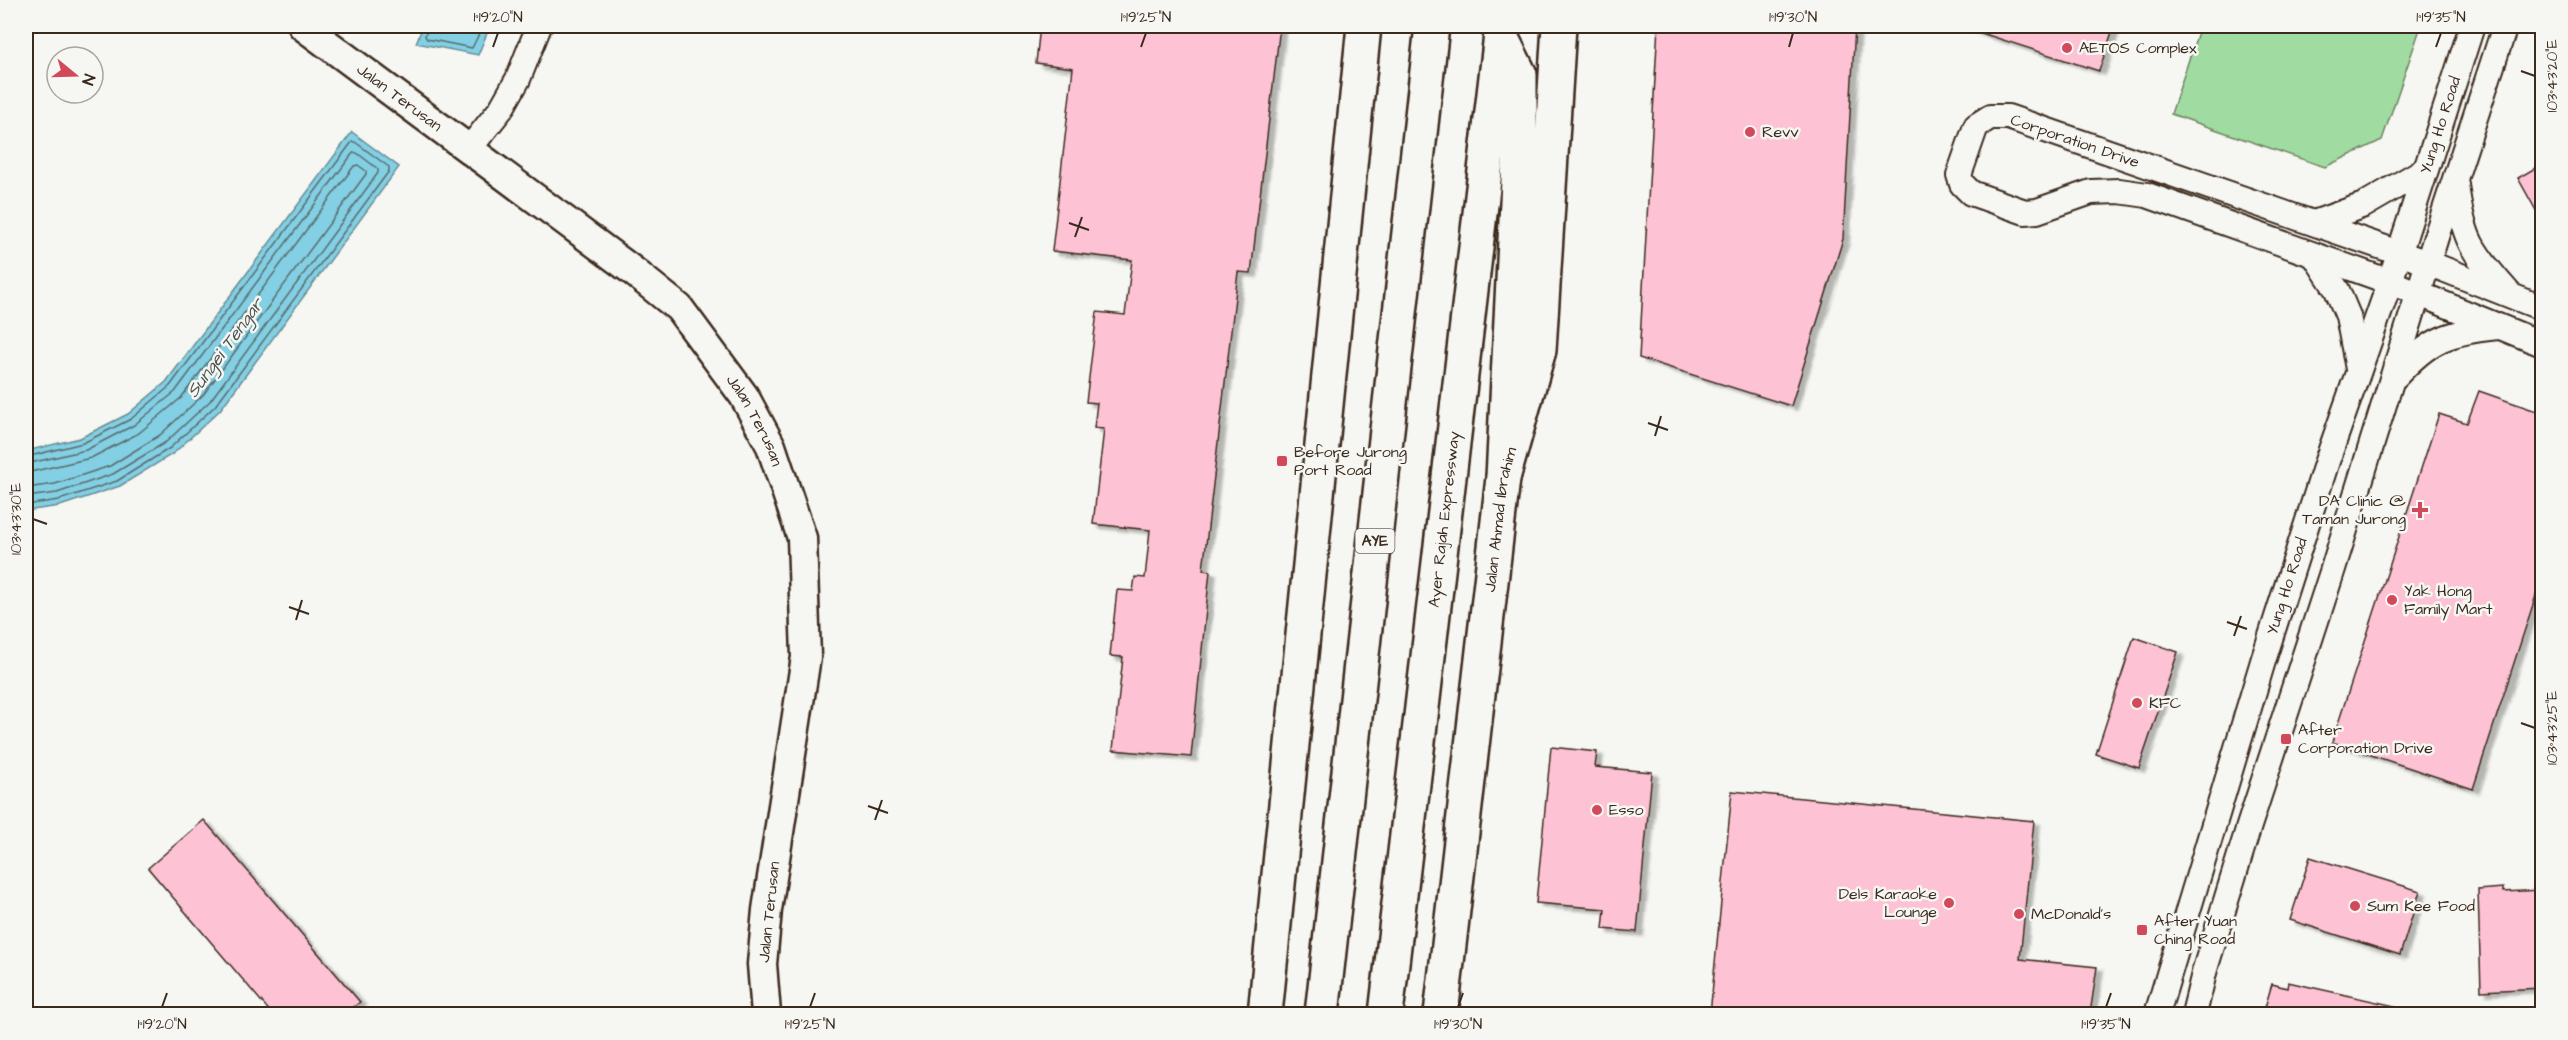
<svg xmlns="http://www.w3.org/2000/svg" width="2568" height="1040" font-family="'Architects Daughter',sans-serif">
  <style>
    .green { fill: #a0dba1; stroke: #6e8260; stroke-width: 1.5 }
    .water { fill: #83cfe3; stroke: #668d94; stroke-width: 1.5 }
    .lines { fill: none; stroke-linecap: round; stroke-linejoin: round }
    .shore { stroke: #586c6d; stroke-width: 1.5 }
    .building { fill: #fdc3d5; stroke: #3b2a1e; stroke-width: 1.5; filter: url(#shadow) }
    .minor-casing { stroke: #3b2a1e; stroke-width: 28 }
    .tertiary-casing { stroke: #3b2a1e; stroke-width: 33 }
    .primary-casing { stroke: #3b2a1e; stroke-width: 38 }
    .motorway-casing { stroke: #3b2a1e; stroke-width: 38 }
    .minor { stroke: #f6f6f2; stroke-width: 24 }
    .tertiary { stroke: #f6f6f2; stroke-width: 28 }
    .primary { stroke: #f6f6f2; stroke-width: 33 }
    .motorway { stroke: #f6f6f2; stroke-width: 33 }
    .ticks { fill: none; stroke: #3b2a1e; stroke-width: 2 }
    .poi-dot { fill: #d1495b; stroke: #f6f6f2; stroke-width: 2 }
    .labels { text-anchor: middle; dominant-baseline: central; stroke-width: 5; stroke-linejoin: round; paint-order: stroke }
    .shield { fill: #f6f6f2; stroke: #73675e; stroke-width: 1.5 }
    .shield-label { font-size: 15px; font-weight: bold; fill: #3b2a1e }
    .poi-label { font-size: 16px; fill: #3b2a1e; stroke: #f6f6f2; text-anchor: start }
    .street-label { font-size: 16px; fill: #3b2a1e; stroke: #f6f6f2 }
    .water-label { font-size: 18px; font-style: italic; fill: #4d534f; stroke: #f6f6f2 }
    .neatline { fill: none; stroke: #3b2a1e; stroke-width: 2 }
    .ticks-label { font-size: 15px; text-anchor: middle; fill: #3b2a1e }
  </style>
  <defs>
    <filter id="shadow"><feDropShadow dx="6" dy="4" stdDeviation="1.5" flood-color="#0004"/></filter>
  </defs>
  <rect width="100%" height="100%" fill="#f6f6f2"/>
  <filter id="ink" filterUnits="userSpaceOnUse"><feTurbulence type="fractalNoise" baseFrequency=".0167" numOctaves="2"/><feDisplacementMap in="SourceGraphic" scale="12" xChannelSelector="R" yChannelSelector="G"/><feConvolveMatrix kernelMatrix="1 2 1 2 8 2 1 2 1" color-interpolation-filters="sRGB"/></filter>
  <g filter="url(#ink)">
    <path class="green" d="M2200 26H2421L2382 140 2325 167 2171 114Z"/>
    <path class="water" d="M423 26H490L478 55 416 43Z
      M352 132 399 167 220 410 174 453 120 486 60 506 26 511V451L80 438 128 414 166 382Z"/>
    <g class="lines">
      <path class="shore" d="M428 26 425 36 427 39 472 48 483 26
        M26 457 83 443 131 419 170 386 352 142H355L389 167V171L215 406 170 448 117 481 59 500 26 505
        M26 464 86 450 134 425 175 392 353 153H357L378 169V173L210 401 166 442 113 474 57 493 26 497
        M26 473 91 458 139 433 181 398 354 166 358 165 366 171V174L203 395 160 435 110 466 55 484 26 488"/>
    </g>
    <path class="building" d="M1040 26H1280L1251 273 1238 272 1203 570 1210 571 1191 757 1113 750 1123 657 1110 656 1117 590 1133 591 1135 577 1145 578 1150 530 1093 524 1104 429 1094 428 1097 403 1086 402 1097 312 1125 315 1132 260 1052 251 1073 68 1036 63Z
      M1658 26H1855L1843 239 1791 406 1639 358Z
      M1972 26H2114L2099 71 1972 30Z
      M2542 164V221L2518 178Z
      M2479 391 2542 413V577L2473 789 2332 742 2439 414 2467 423Z
      M2134 637 2178 652 2139 768 2096 754Z
      M1551 747 1597 752 1595 767 1652 772 1637 932 1603 929 1605 909 1536 903Z
      M1732 791 2034 821 2020 959 2097 967 2090 1014H1710Z
      M204 820 360 1002 345 1014H272L148 868Z
      M2310 857 2420 891 2400 955 2290 920Z
      M2503 888V892L2542 890V988L2481 991 2478 890Z
      M2288 982 2395 1006 2394 1014H2263L2272 984 2287 988Z"/>
    <g class="lines">
      <g class="minor-casing">
        <g id="minor">
          <path d="M469 149 501 109 518 79 539 26"/>
          <path d="M2456 185C2463 238 2471 251 2507 291"/>
          <path d="M2314 223 2364 205 2426 169"/>
          <path d="M2315 256 2337 290 2348 316 2358 369"/>
          <path d="M2542 308 2428 263 2008 117H1990L1976 126 1959 175 1962 184 1971 193 2025 212 2037 211 2091 192 2119 191 2147 195 2390 282 2542 344"/>
          <path d="M2396 376C2430 339 2448 332 2498 327"/>
          <path id="s1" d="M2157 1014 2263 661 2327 461 2390 282 2472 26"/>
          <path d="M2194 1014 2205 969 2249 826 2332 572 2436 237 2505 26"/>
        </g>
      </g>
      <g class="tertiary-casing">
        <g id="tertiary">
          <path id="s2" d="M303 26 633 271 679 308 744 396 771 446 802 538 806 657 767 910 762 964 766 1014"/>
        </g>
      </g>
      <g class="primary-casing">
        <g id="primary">
          <path d="M1265 1014 1364 26"/>
          <path id="s3" d="M1441 1014 1503 478 1539 350 1559 26"/>
        </g>
      </g>
      <g class="motorway-casing">
        <g id="motorway">
          <path d="M1501 37 1520 75V142L1503 478"/>
          <path d="M1322 1014 1432 26"/>
          <path id="s4" d="M1386 1014 1502 26"/>
        </g>
      </g>
      <use href="#minor" class="minor"/>
      <use href="#tertiary" class="tertiary"/>
      <use href="#primary" class="primary"/>
      <use href="#motorway" class="motorway"/>
    </g>
  </g>
  <path class="ticks" d="M493 47 498 33M1141 47 1146 33M1789 47 1793 33M2436 47 2441 33M2521 71 2535 76M1069 223 1089 230M1075 237 1082 217M1648 423 1668 430M1655 436 1661 416M33 519 47 524M289 607 309 614M296 620 302 600M2227 622 2247 629M2234 636 2241 616M2521 723 2535 728M868 806 888 813M875 820 882 800M162 1007 167 993M810 1007 815 993M1458 1007 1463 993M2106 1007 2111 993"/>
  <g class="poi-dot">
    <circle cx="2067" cy="48" r="6"/>
    <circle cx="1750" cy="132" r="6"/>
    <rect x="1276" y="455" width="12" height="12" rx="3"/>
    <path d="M2417 501h6v6h6v6h-6v6h-6v-6h-6v-6h6z"/>
    <circle cx="2392" cy="600" r="6"/>
    <circle cx="2137" cy="703" r="6"/>
    <rect x="2280" y="733" width="12" height="12" rx="3"/>
    <circle cx="1597" cy="810" r="6"/>
    <circle cx="1949" cy="903" r="6"/>
    <circle cx="2355" cy="906" r="6"/>
    <circle cx="2019" cy="914" r="6"/>
    <rect x="2136" y="924" width="12" height="12" rx="3"/>
  </g>
  <g class="labels">
    <rect class="shield" x="1355.5" y="529" width="39" height="24" rx="4.5"/>
    <g class="shield-label">
      <text x="1375" y="541">AYE</text>
    </g>
    <g class="poi-label">
      <text x="2079" y="48">AETOS Complex</text>
      <text x="1762" y="132">Revv</text>
      <text x="1294" y="452">Before Jurong<tspan x="1294" dy="18">Port Road</tspan></text>
      <text x="2406" y="501" text-anchor="end">DA Clinic @<tspan x="2406" dy="18">Taman Jurong</tspan></text>
      <text x="2404" y="591">Yak Hong<tspan x="2404" dy="18">Family Mart</tspan></text>
      <text x="2149" y="703">KFC</text>
      <text x="2298" y="730">After<tspan x="2298" dy="18">Corporation Drive</tspan></text>
      <text x="1609" y="810">Esso</text>
      <text x="1937" y="894" text-anchor="end">Dels Karaoke<tspan x="1937" dy="18">Lounge</tspan></text>
      <text x="2367" y="906">Sum Kee Food</text>
      <text x="2031" y="914">McDonald's</text>
      <text x="2154" y="921">After Yuan<tspan x="2154" dy="18">Ching Road</tspan></text>
    </g>
    <g class="street-label">
      <text stroke="none"><textPath href="#s2" startOffset="120">Jalan Terusan</textPath></text>
      <text stroke="none"><textPath href="#s1" startOffset="933">Yung Ho Road</textPath></text>
      <text transform="translate(2075 141) rotate(19)">Corporation Drive</text>
      <text stroke="none"><textPath href="#s2" startOffset="606">Jalan Terusan</textPath></text>
      <text stroke="none"><textPath href="#s3" startOffset="498">Jalan Ahmad Ibrahim</textPath></text>
      <text stroke="none"><textPath href="#s4" startOffset="498">Ayer Rajah Expressway</textPath></text>
      <text stroke="none"><textPath href="#s1" startOffset="447">Yung Ho Road</textPath></text>
      <text transform="translate(769 912) rotate(-84)">Jalan Terusan</text>
    </g>
    <g class="water-label">
      <text transform="translate(225 348) rotate(-54)">Sungei Tengar</text>
    </g>
  </g>
  <rect width="2568" height="1040" fill="none" stroke="#f6f6f2" stroke-width="66"/>
  <g transform="translate(75 75) rotate(109)"><circle r="28" fill="#f6f6f2" stroke="#aba49d" stroke-width="1.5"/>
  <path d="M0-4.5L10 22L0 15L-10 22Z" fill="#d1495b"/>
  <text y="-9" font-size="16" font-weight="bold" text-anchor="middle" fill="#3b2a1e">N</text>
  </g>
  <rect x="33" y="33" width="2502" height="974" class="neatline"/>
  <g class="ticks-label">
    <text x="498" y="22">1°19'20"N</text>
    <text x="1146" y="22">1°19'25"N</text>
    <text x="1793" y="22">1°19'30"N</text>
    <text x="2441" y="22">1°19'35"N</text>
    <text transform="translate(2552 76) rotate(-90)" y="5">103°43'20"E</text>
    <text transform="translate(16 519) rotate(-90)" y="5">103°43'30"E</text>
    <text transform="translate(2552 728) rotate(-90)" y="5">103°43'25"E</text>
    <text x="162" y="1029">1°19'20"N</text>
    <text x="810" y="1029">1°19'25"N</text>
    <text x="1458" y="1029">1°19'30"N</text>
    <text x="2106" y="1029">1°19'35"N</text>
  </g>
</svg>
